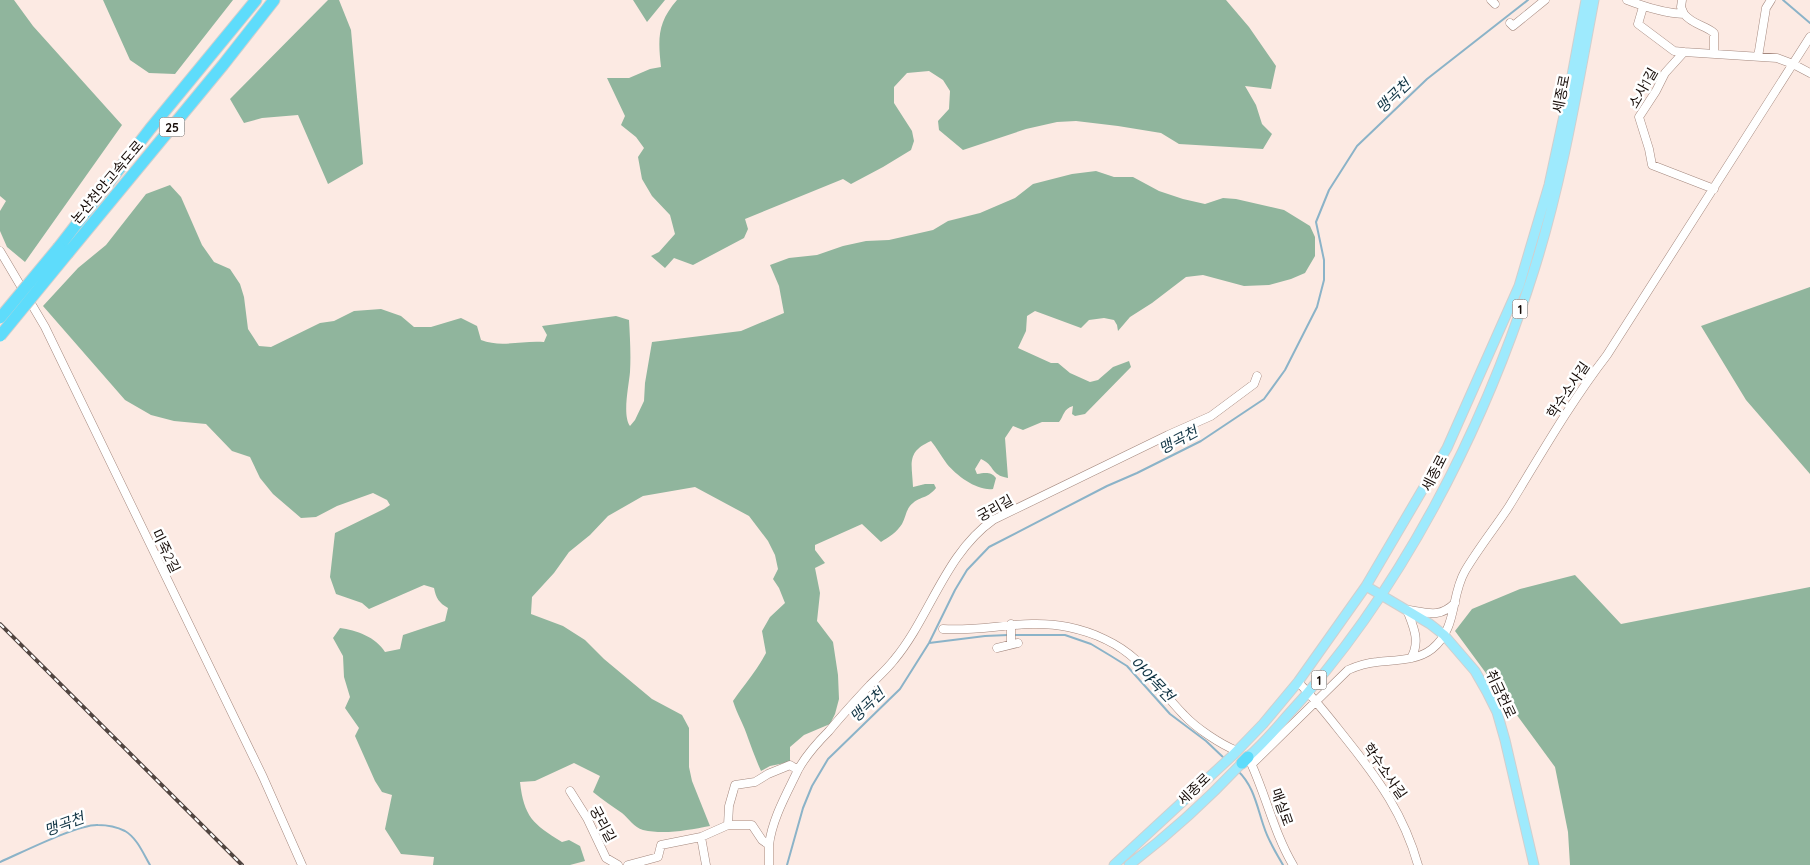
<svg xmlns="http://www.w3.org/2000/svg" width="1810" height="865" font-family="Quicksand,'Noto Sans KR',sans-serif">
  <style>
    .forest { fill: #90b59d }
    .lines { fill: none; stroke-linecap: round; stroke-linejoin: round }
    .stream { stroke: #8bb3c8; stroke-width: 2 }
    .minor-casing { stroke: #a3877d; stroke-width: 9 }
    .major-casing { stroke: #d1cfce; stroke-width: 11 }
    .highway-casing { stroke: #d1cfce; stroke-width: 13 }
    .minor { stroke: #fff; stroke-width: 8 }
    .major { stroke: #9eeafd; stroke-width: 9 }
    .highway { stroke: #5edcfb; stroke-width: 11 }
    .rail-casing { stroke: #514540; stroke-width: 4 }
    .rail { stroke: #fff; stroke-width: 2; stroke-dasharray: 5.5; stroke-linecap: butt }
    .highway-bridge-casing { stroke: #d1cfce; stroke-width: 13; stroke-linecap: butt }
    .highway-bridge { stroke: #5edcfb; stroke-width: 11 }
    .labels { text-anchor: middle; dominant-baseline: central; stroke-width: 5; stroke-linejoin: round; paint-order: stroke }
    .shield { fill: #fff; stroke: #5d5653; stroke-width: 1 }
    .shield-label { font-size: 12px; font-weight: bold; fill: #170d09 }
    .street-label { font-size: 14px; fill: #170d09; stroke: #fff }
    .water-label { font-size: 15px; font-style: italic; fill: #103444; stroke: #fff }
  </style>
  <rect width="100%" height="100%" fill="#fceae3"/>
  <path class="forest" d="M0 0H14L33 26 122 125 25 262 7 247 0 231V211L6 201 0 196Z
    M103 0H233L175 74 149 73 130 60Z
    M328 0H339L351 30 363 164 328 184 298 115 262 118 244 123 230 99Z
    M633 0H665L647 22Z
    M677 0H1226L1249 27 1276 66 1271 89 1245 86 1256 105 1262 124 1272 134 1263 149 1179 144 1161 133 1118 126 1076 121 1057 122 1026 129 963 150 939 130 938 121 949 109 950 91 943 80 929 71 907 73 894 87V103L912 131 914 141 911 150 883 167 851 184 843 179 745 219 748 229 744 238 693 265 674 258 665 268 651 256 659 252 675 234 670 215 652 196 642 179 638 157 644 148 636 137 621 125 625 116 607 78H629L650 69 661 67C658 39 657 23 677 0Z
    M1096 171 1114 177H1133L1159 191 1183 199 1205 204 1223 198 1236 199 1284 210 1310 226 1315 237V256L1305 273 1291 279 1269 285 1244 286 1203 275 1186 277 1152 303 1130 317 1118 331 1117 325 1114 320 1104 318 1089 320 1081 328 1035 311 1027 316 1026 331 1018 348 1051 363H1058L1070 373 1090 382 1098 380 1113 367 1129 361 1131 367 1085 414 1075 416 1072 414 1073 406C1063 409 1064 416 1059 422H1042L1023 430 1013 426 1005 438 1008 478C990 475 995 465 981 459L975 469 977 474C984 473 991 471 996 478L993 489C977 491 957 476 947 464 941 456 937 448 931 441 906 452 912 463 913 487L925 484H934L936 488C927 499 921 496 913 503 906 508 906 517 902 524 897 532 889 537 881 542L862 524 815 545V550L825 563 815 568 820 593 817 621 833 642 838 675 839 699 835 714 830 724 804 735 790 747V762L770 766 761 771C756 760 752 749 748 738 744 725 737 714 733 701 744 685 757 670 766 653L762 631 770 617 785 603 779 588 773 579 778 569 775 555 768 541 749 516 695 487 643 496 608 516 590 535 569 552 554 573 532 597 531 614 563 626 585 640 604 659 652 699 682 715 689 728V767L692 781 710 826C688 830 665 835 643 830 634 827 629 819 622 813 612 806 603 800 593 792L600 776 574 763 535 781 520 782C524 817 533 824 562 842L569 840 580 846 585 861 570 865H433L434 857 401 854 385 829 392 795 382 792 375 781 355 736 359 728 345 708 350 697 344 677 343 656 333 638 340 628C356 630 376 637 385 652L400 649 403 635 445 621 448 608C439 603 436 598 434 588L424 585 369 609 362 603 336 594 330 577 335 533 384 509 390 505 387 500 373 493 337 506 316 517 301 518 273 494 260 478 250 457 232 451 206 424 174 421 151 415 125 400 43 306 78 268 106 245 146 194 170 185 181 197 202 245 214 262 230 269 240 284 244 297 248 329 259 346 271 347 320 323 334 321 354 311 381 309 401 316 414 327H431L461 318 477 326 481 340C501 348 523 340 544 342L547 335 542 326 616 316 629 320C630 338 631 355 630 372 629 385 622 415 630 426L635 420 644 401 645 383 652 342 741 331 784 313 779 286 770 265 789 258 817 255 843 246 866 241 889 240 933 230 948 221 980 213 1015 198 1033 184 1072 174Z
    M1810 287V474L1746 400 1701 326Z
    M1575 575 1621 624 1810 587V865H1570L1568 832 1555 767 1455 631 1472 609 1520 589Z"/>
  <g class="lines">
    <path class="stream" d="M1783 0 1810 23
      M1013 635H1065L1091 644 1111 656 1127 666 1170 714 1206 741 1225 759
      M929 643 985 636 1008 635
      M1238 771C1254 786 1257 807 1264 827 1268 840 1276 853 1283 865
      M0 862C21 853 78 824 98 825 107 825 117 827 125 831 137 838 143 853 150 865
      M787 865 803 808 812 786 828 759 900 689 929 643 955 590 967 570 989 547 1107 486 1137 473 1201 441 1264 399 1285 370 1317 307 1324 280V260L1316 222 1329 190 1357 146 1427 79 1528 0"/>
    <g class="minor-casing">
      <path id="minor" d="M1491 0 1495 4
        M1627 0C1645 7 1665 13 1684 14 1693 25 1705 25 1714 33V54
        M1682 0 1681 7 1684 14
        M1643 7 1638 24 1674 51 1684 52
        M1510 23 1513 26 1545 0
        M1758 57 1766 8 1771 0
        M1714 189 1652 165 1649 149 1639 117 1656 91 1665 73 1684 52 1777 58 1793 64 1810 73
        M0 251 45 327 263 777 302 865
        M1407 610C1413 626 1421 641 1411 658
        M1409 610C1428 613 1440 618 1455 603
        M1011 624V644
        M943 629C985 632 1026 618 1068 627 1092 632 1118 643 1136 660 1153 677 1167 698 1184 715 1196 728 1220 744 1237 751
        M997 648 1018 643
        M1298 682C1316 700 1331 720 1347 740 1379 780 1404 815 1418 865
        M1250 761C1266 795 1274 833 1293 865
        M1252 764 1348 670C1357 666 1366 663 1377 662 1394 660 1417 661 1432 649 1458 628 1450 597 1465 571 1478 549 1494 529 1508 508 1540 456 1570 403 1607 355L1810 37
        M798 770C806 755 817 743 829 731 842 715 856 700 870 685 878 677 887 669 894 660 930 617 945 554 993 520L1168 435 1211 416 1254 384 1257 376
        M570 791 587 818 606 858 618 865
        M728 825 729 806 735 785 755 782 768 774 790 765 798 770C787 793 772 819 769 845
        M701 837 706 865
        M628 865 658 857 661 845 701 837 728 825H752L762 840 769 845V865"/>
    </g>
    <g class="major-casing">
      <path id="major" d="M1366 586 1430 624 1444 635 1475 671 1487 692 1497 712 1505 740 1534 865
        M1248 757C1262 745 1274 731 1286 717 1400 594 1484 429 1534 270 1562 182 1577 90 1594 0
        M1114 865 1232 756 1263 724 1298 682 1366 586 1447 448 1519 286 1549 185 1568 97 1586 0
        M1129 865C1170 834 1207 800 1242 763"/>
    </g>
    <g class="highway-casing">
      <path id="highway" d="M59 247 150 129 256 0
        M68 253 223 65 274 0
        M1242 763 1248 757"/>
    </g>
    <use href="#minor" class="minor"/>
    <use href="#major" class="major"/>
    <use href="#highway" class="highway"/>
    <g class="rail-casing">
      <path id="rail" d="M0 624 242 865"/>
    </g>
    <use href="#rail" class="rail"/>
    <g class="highway-bridge-casing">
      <path id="highway-bridge" d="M0 318 59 247
        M0 336 68 253"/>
    </g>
    <use href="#highway-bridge" class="highway-bridge"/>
  </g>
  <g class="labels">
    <g class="shield">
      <rect x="159.5" y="117.5" width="25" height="19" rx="4"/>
      <rect x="1512.5" y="299.5" width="15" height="19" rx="4"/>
      <rect x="1311.5" y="670.5" width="15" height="19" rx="4"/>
    </g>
    <g class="shield-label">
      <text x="172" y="127">25</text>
      <text x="1520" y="309">1</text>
      <text x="1319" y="680">1</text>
    </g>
    <g class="street-label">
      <text transform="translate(1643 88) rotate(-60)">소사1길</text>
      <text transform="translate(1561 94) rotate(-79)">세종로</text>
      <text transform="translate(107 182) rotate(-50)">논산천안고속도로</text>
      <text transform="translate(1568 390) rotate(-56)">학수소사길</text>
      <text transform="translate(1434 473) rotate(-63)">세종로</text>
      <text transform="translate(995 508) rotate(-29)">궁리길</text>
      <text transform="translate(166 551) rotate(64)">미죽2길</text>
      <text transform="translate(1501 694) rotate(65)">취금헌로</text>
      <text transform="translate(1385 771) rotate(55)">학수소사길</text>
      <text transform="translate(1194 789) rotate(-44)">세종로</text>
      <text transform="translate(1282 807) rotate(70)">매실로</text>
      <text transform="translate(603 824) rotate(62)">궁리길</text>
    </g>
    <g class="water-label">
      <text transform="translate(1393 96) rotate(-44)">맹곡천</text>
      <text transform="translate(1178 440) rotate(-28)">맹곡천</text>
      <text transform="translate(1152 679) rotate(46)">아야목천</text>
      <text transform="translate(867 705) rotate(-44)">맹곡천</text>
      <text transform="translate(64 824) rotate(-20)">맹곡천</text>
    </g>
  </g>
</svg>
